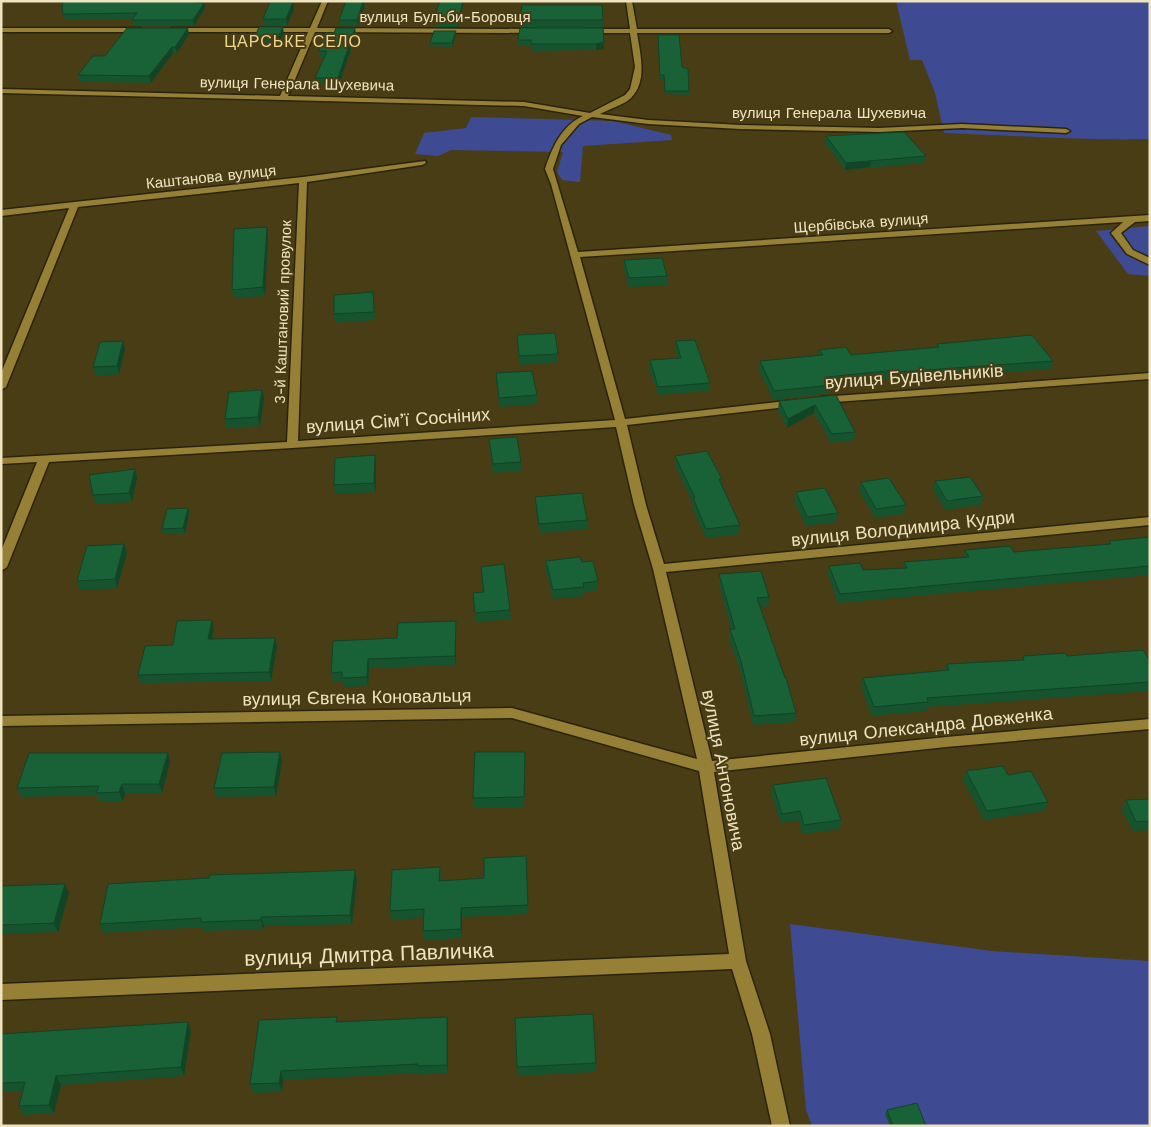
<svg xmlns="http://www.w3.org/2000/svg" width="1151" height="1127" font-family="'Work Sans',sans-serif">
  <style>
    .green { fill: #3e4a92 }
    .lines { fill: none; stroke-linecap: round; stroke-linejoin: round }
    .minor-casing { stroke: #2b240d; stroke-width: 3 }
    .minor { fill: #968035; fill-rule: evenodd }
    .wall { fill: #16532f }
    .shaded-wall { fill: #124426 }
    .building { fill: #196137; stroke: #124426 }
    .labels { text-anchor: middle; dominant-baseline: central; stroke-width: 4; stroke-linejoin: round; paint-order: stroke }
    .far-street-label { font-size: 15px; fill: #efe4c0; stroke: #493d16 }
    .far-neighbourhood-label { font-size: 16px; letter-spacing: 1px; fill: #efd88c; stroke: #493d16 }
    .street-label { font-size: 18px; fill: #efe4c0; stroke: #493d16 }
    .near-street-label { font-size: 21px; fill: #efe4c0; stroke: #493d16 }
  </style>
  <rect width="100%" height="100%" fill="#493d16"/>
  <path class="green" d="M896 1H1150V139C1081 141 1013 135 944 133L935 93 922 60H910Z
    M471 117 614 121 671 135 672 140 583 146 580 182 562 180 557 172 563 152 451 150 438 156 415 154 424 133 466 128Z
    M1150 226V276L1128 274 1096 231Z
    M790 924 992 951 1150 961V1126H812L806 1110Z"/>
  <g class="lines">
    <g class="minor-casing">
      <path id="minor" d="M322 1H328L317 28 536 29 539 31 536 33 315 32 288 96 524 102 590 113 625 95 630 89 635 67 630 33H586L583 31 586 29H630L626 1H632L637 29H889L892 31 889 33H637C640 53 648 81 631 98 624 105 609 109 600 114L648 120 741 125 879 128 962 124 1066 129 1070 131 1066 133 962 128 879 132 741 129 648 124 592 117 579 124 561 145 553 169 578 252 1150 215V221L1135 222 1121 233 1133 250 1150 258V265L1127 254 1111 233 1123 222 580 257 625 419 796 400 801 403 796 406 627 425 646 505 664 564 1150 517V525L666 572 712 761 946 737 1150 719V729L946 747 714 772 746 961 770 1034 790 1126H772L752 1034 732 969 1 1000V984L729 954 699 771 512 718 1 726V716L512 708 697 759 653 569 634 505 616 427 292 448 49 462 7 567 1 571V551L37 462 1 464V458L287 442 299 183 78 207 6 387 1 390V373L69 208 1 216V210L303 177 425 161 426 163 422 165 307 182 298 441 615 420 551 184 545 169C552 148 561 126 583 116L524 106 1 93V89L280 96 308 32H171L168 30 171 28H310Z
        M1 28H141L144 30 141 32H1Z
        M1150 373V379L821 403 816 400 821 397Z"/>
    </g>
    <use href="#minor" class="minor"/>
  </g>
  <path class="wall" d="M440 1H464L458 27H437L435 15Z
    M199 2 204 3 205 8 194 26H134L132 20 133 19H65L63 14Z
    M365 5 358 26H340L339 20Z
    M294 9 287 26H264L263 19Z
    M520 20H603V27H521Z
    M456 31V34L452 47 430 46V43Z
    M334 33 356 34 339 85 315 84V78L324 58H319V51Z
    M189 34 177 53H173L151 83 79 82 78 75 105 56Z
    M284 34 279 44H256L255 37Z
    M658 38 682 67 689 91V95L665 94 664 79H660Z
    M518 40 604 42V49L596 50 531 51V46H518Z
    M826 136 926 156 924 163 845 170 825 143Z
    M267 227 268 235 265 296 234 298 232 290Z
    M624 260 667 276V285L629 287 624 268Z
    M374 300 375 320 335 323 334 314Z
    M517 335 558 354V362L519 365Z
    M123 341 125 349 119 374 96 376 93 367Z
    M676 341 710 383V391L658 395 649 368 650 360 678 359 675 349Z
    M937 344 1053 361 1051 369 897 380 895 378 831 385 829 393 773 400 759 370 760 361 818 356 819 350 851 355 936 347Z
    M496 373 537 395V404L500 407 496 382Z
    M836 395 855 432 854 440 831 443 814 413 787 428 778 410 779 401Z
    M264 399 260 426 226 428 225 419Z
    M489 439 521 462V471L493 473Z
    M375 455 376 464V492L335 494 334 485Z
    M675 456 722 479 721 483 740 525 739 534 706 538 692 507 693 503 675 465Z
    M135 469 137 478 132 502 96 504 93 495Z
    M935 481 983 496 981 505 945 510 933 490Z
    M861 482 906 505 904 514 875 518 859 491Z
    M796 492 838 513 836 522 806 526 794 501Z
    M535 497 587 520V529L540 533 535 506Z
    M188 508 189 513 185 533 164 534 162 529Z
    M1150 537V575L838 603 828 575 829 566 863 570 903 568 904 562 963 557 965 550 1014 552 1108 544 1109 541Z
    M124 544 127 553 117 588 80 590 77 581Z
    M546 561 582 562 598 581V590L584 592V596L553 599 546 570Z
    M481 567 510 610 511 619 476 622 473 593H483Z
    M719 574 769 597 768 606 760 607 796 713 795 722 753 725 740 670 729 639 730 629H731L719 583Z
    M456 621V665L369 668 368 686 344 687 343 681 332 682 331 673Z
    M214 629 212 639 275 638 277 646 271 681 140 683 138 675 173 645Z
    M1023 656H1067L1150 661V691L927 707 926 711 872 716 861 687 863 678 945 670 947 664 1022 660Z
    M280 752 282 761 276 796 216 797 214 788Z
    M525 752 524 807 473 808V798Z
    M168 753 170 762 162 793 125 794 123 801 100 802 97 795 21 797 17 788Z
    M966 771 1008 775 1048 802 1044 811 984 820 963 780Z
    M773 785 841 820 840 829 803 834 798 820 781 823 771 794Z
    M1150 799V830L1133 831 1122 810 1126 800Z
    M526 856 528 914 462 917V938L424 940 423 931V918L391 920 390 911 440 867 441 881 484 878Z
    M357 880 352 924 264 926 263 929 203 931 202 927 103 933 100 924Z
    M1 886 69 893 58 932 1 934Z
    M447 1017 448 1025V1073L419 1075V1073L283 1080 282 1092 253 1093 250 1084 338 1022Z
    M515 1018 596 1063V1072L517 1076Z
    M191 1031 184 1076 61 1085 54 1113 23 1115 19 1106 23 1091 1 1092V1034Z
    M887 1110 926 1126H890L885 1114Z"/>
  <path class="shaded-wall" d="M363 1H364L365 5 358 26 357 20Z
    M463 1H464L458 27V21Z
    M293 2 294 9 287 26 286 19Z
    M204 3 205 8 194 26 193 20Z
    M283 27 284 34 279 44 278 37Z
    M188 28 189 34 177 53 175 47Z
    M355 28 356 34 339 85 338 78Z
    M456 31V34L452 47V43Z
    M604 42V49L596 50V44Z
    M172 47 173 53 151 83 149 76Z
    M871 161 870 167 845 170 846 163Z
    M267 227 268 235 265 296 263 287Z
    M123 341 125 349 119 374 117 366Z
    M262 390 264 399 260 426 258 417Z
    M815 405 814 413 787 428 788 419Z
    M375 455 376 464V492L374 483Z
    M135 469 137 478 132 502 129 493Z
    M188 508 189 513 185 533 183 528Z
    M124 544 127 553 117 588 115 579Z
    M212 620 214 629 210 648 208 639Z
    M456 621V665L455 656Z
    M275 638 277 646 271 681 269 672Z
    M368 659 369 668 368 686 367 677Z
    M280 752 282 761 276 796 274 787Z
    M168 753 170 762 162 793 159 784Z
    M122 784 125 794 123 801 119 792Z
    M355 870 357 880 352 924 350 915Z
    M65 884 69 893 58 932 54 923Z
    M461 908 462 917V938L461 929Z
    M261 917 264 926 263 929 261 920Z
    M447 1017 448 1025V1073L447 1065Z
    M188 1022 191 1031 184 1076 181 1067Z
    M281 1071 283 1080 282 1092 279 1083Z
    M56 1076 61 1085 54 1113 49 1105Z"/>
  <path class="building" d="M62 1H195L194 2 204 3 193 20H132L137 13 63 14Z
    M346 1H363L357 20H339Z
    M440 1H463L458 21H436L438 15H435Z
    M270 2H293L286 19H263Z
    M522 5H602L603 20H520Z
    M259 27H283L278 37H255Z
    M127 28H188L175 47H172L149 76 78 75 93 56H105Z
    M336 28H355L338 78H315L327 51H319L325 33H334Z
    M520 28H603L604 42 596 44H531V40H518Z
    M434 31H456L452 43H430Z
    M658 35H679L682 67 688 69 689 91H665L664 75H660Z
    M904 132 926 156 846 163 826 136Z
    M267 227 263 287 232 290 234 229Z
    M662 258 667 276 629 278 624 260Z
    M373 292 374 312 334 314V295Z
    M555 333 558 354 519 356 517 335Z
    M1032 335 1053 361 898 372 897 370 826 377 831 385 774 391 760 361 823 355 819 350 846 347 851 355 939 347 937 344Z
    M695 340 710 383 658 387 650 360 681 358 676 341Z
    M123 341 117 366 93 367 100 342Z
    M532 371 537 395 499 398 496 373Z
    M262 390 258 417 225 419 229 392Z
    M836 395 855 432 832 434 815 405 788 419 779 401Z
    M517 437 521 462 493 464 489 439Z
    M707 451 722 479H719L740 525 706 529 693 498H695L675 456Z
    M375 455 374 483 334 485 335 458Z
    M135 469 129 493 93 495 89 475Z
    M970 477 983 496 947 501 935 481Z
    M889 478 906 505 876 509 861 482Z
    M825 488 838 513 807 517 796 492Z
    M582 493 587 520 539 524 535 497Z
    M188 508 183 528 162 529 167 509Z
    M1150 537V566L840 594 829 566 860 563 863 570 907 568 904 562 969 557 965 550 1010 546 1014 552 1111 544 1109 541Z
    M124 544 115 579 77 581 87 546Z
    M580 557 582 562 593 561 598 581 583 583 584 587 553 590 546 561Z
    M504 564 510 610 475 613 473 593 484 592 481 567Z
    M761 571 769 597 757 598 785 678H786L796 713 754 716 741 661 730 629H735L719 574Z
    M212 620 208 639 275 638 269 672 138 675 145 646 173 645 177 621Z
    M456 621 455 656 368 659 367 677 342 678V672L331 673 333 641 397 638 398 623Z
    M1143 650 1150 661V682L927 698 928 702 874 707 863 678 949 670 947 664 1024 660 1023 656 1065 653 1067 656Z
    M280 752 274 787 214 788 222 753Z
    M475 752H525L524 797 473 798Z
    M29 753H168L159 784H122L119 792 96 793 99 786 17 788Z
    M1003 766 1008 775 1031 771 1048 802 987 811 966 771Z
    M826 778 841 820 804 825 800 811 782 814 773 785Z
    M1150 799V821L1136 822 1126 800Z
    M526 856 528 905 461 908V929L423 931 424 909 390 911 392 870 440 867 439 881 484 878V858Z
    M355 870 350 915 261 917V920L201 922V918L100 924 108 884 209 878 210 875 303 872Z
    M65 884 54 923 1 925V886Z
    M593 1014 596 1063 517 1067 515 1018Z
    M337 1017 336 1022 447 1017V1065L418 1066V1064L281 1071 279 1083 250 1084 259 1020Z
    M188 1022 181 1067 56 1076 49 1105 19 1106 25 1082 1 1083V1034Z
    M917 1103 926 1126H893L887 1110Z"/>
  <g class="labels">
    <g class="far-street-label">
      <text x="445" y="17">вулиця Бульби-Боровця</text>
      <text transform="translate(297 84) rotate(1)">вулиця Генерала Шухевича</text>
      <text x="829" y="113">вулиця Генерала Шухевича</text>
      <text transform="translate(211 177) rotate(-6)">Каштанова вулиця</text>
      <text transform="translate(861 223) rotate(-4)">Щербівська вулиця</text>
      <text transform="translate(283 312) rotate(-88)">3-й Каштановий провулок</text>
    </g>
    <g class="far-neighbourhood-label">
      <text x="293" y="41">ЦАРСЬКЕ СЕЛО</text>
    </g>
    <g class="street-label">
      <text transform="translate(914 376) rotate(-4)">вулиця Будівельників</text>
      <text transform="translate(398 420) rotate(-4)">вулиця Сім’ї Сосніних</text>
      <text transform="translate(903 528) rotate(-6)">вулиця Володимира Кудри</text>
      <text transform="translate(357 697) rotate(-1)">вулиця Євгена Коновальця</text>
      <text transform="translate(926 726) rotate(-6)">вулиця Олександра Довженка</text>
      <text transform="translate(724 770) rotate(79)">вулиця Антоновича</text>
    </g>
    <g class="near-street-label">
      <text transform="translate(369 954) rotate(-2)">вулиця Дмитра Павличка</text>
    </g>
  </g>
  <rect width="1151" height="1127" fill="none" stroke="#efe4c0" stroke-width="5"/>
</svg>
